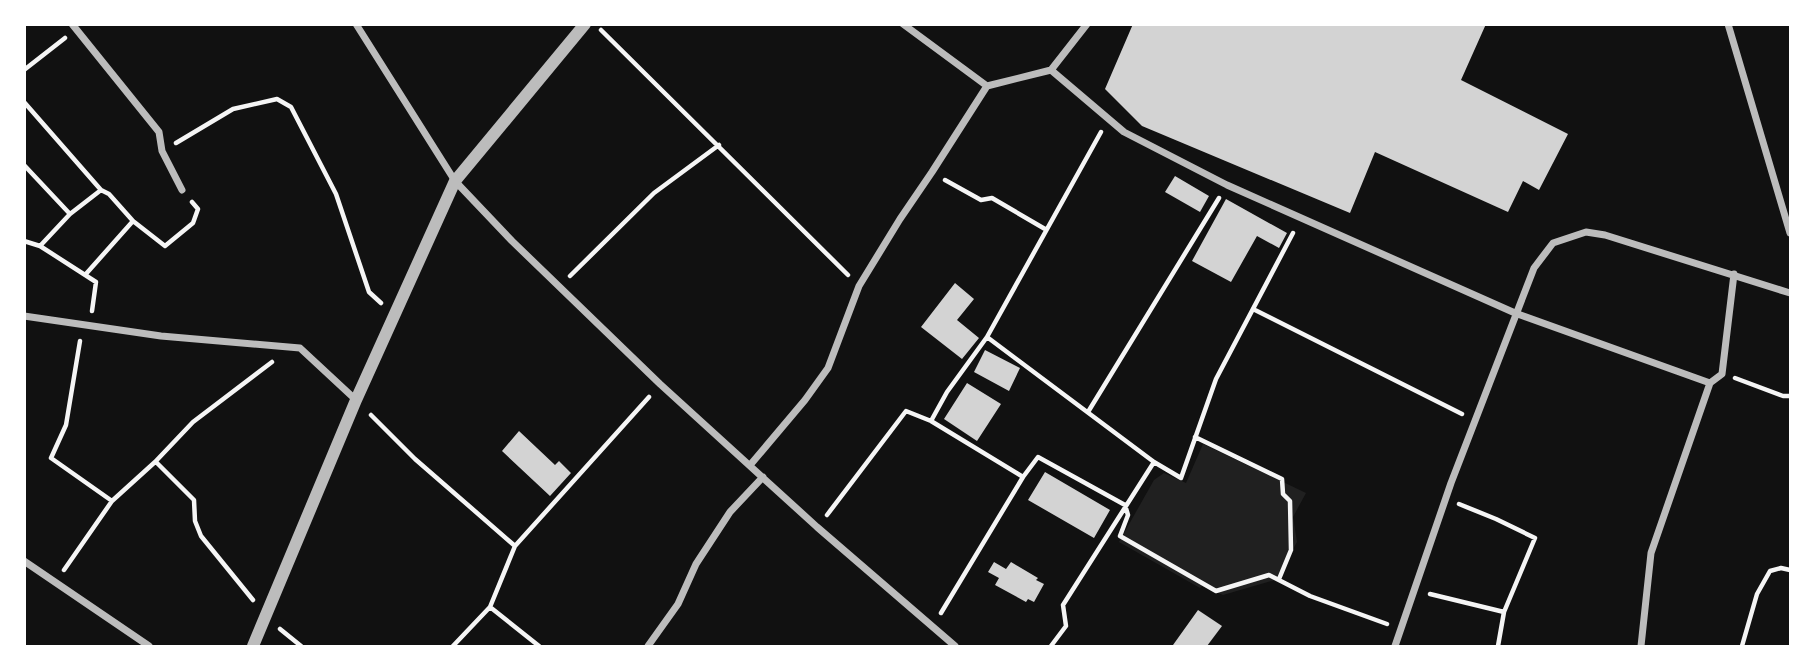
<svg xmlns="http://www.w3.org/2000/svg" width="1815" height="671" font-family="Commissioner,sans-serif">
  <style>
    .green { fill: #202020 }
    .building { fill: #d3d3d3 }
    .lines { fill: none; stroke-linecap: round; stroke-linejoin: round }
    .path { stroke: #f5f5f5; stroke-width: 4.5 }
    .minor { stroke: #bcbcbc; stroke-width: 7 }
    .tertiary { stroke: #bcbcbc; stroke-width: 12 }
  </style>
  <rect width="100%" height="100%" fill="#111"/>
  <path class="green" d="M1203 444 1306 493 1293 517 1297 542 1275 580 1223 595 1202 586 1200 588 1119 542 1154 480 1164 473 1186 483Z"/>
  <path class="building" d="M1133 24H1486L1461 80 1568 134 1539 190 1523 181 1508 212 1375 152 1350 213 1142 126 1105 89Z
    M1175 176 1209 196 1200 212 1165 192Z
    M1226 199 1287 233 1279 248 1257 236 1231 282 1192 261Z
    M955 283 974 299 957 320 979 338 962 359 921 327Z
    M985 350 1020 368 1009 391 974 372Z
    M967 383 1001 404 977 441 944 419Z
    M519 431 555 465 559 461 571 473 550 496 502 451Z
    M1045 472 1110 510 1094 538 1028 500Z
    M994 562 1006 569 1011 562 1038 578 1036 580 1044 584 1034 602 1028 599 1026 602 995 585 999 578 988 572Z
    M1198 610 1222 626 1207 646H1174L1173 645Z"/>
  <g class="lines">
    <path class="path" d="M601 30 848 275
      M24 70 65 38
      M24 102 101 190
      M176 143 233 109 277 99 291 107 336 194 369 292 381 303
      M24 165 70 214
      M945 180 981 200 992 198 1045 229
      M24 241 40 246 96 282 92 311
      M40 246 70 214 101 190 109 194 133 221 165 246 193 223 198 209 192 202
      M85 275 133 221
      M570 276 654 193 719 145
      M1253 309 1462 414
      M987 337 1154 462
      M80 341 66 425 51 458 112 501
      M1735 378 1783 396H1790
      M1088 412 1219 198
      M371 415 415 459 515 546
      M931 421 947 392 987 337 1101 132
      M1195 437 1282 479 1283 494 1290 501 1291 550 1279 579
      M156 462 194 500 195 521 201 536 253 600
      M1459 504 1496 519 1535 538 1504 612 1498 646
      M827 515 906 411 931 421 1023 477
      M64 570 112 501 155 462 193 422 272 362
      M1430 594 1504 612
      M490 607 539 646
      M941 613 1023 477 1038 457 1125 505 1128 515 1120 536 1216 591 1269 575 1310 596 1387 624
      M280 629 301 646
      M453 646 490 607 515 546 649 397
      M1051 646 1066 626 1063 605 1154 462 1181 478 1216 379 1293 233
      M1742 646 1757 594 1770 571 1781 568 1790 570"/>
    <path class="minor" d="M72 24 159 132 162 151 182 190
      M356 24 455 181 512 241 660 384 817 527 955 646
      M903 24 987 86
      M1728 24 1790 233
      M1051 70 1124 132 1227 185 1515 313 1710 383
      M24 316 161 336 300 348 356 400
      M751 464 805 400 828 368 859 286 900 219 932 172 987 86 1051 70 1087 24
      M24 561 149 646
      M648 646 678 604 696 564 730 512 763 477
      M1395 646 1451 483 1534 268 1553 243 1586 232 1605 235 1790 293
      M1641 646 1651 553 1710 383 1722 374 1734 274"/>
    <path class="tertiary" d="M253 646 356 400 455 181 585 24"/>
  </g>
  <rect width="1815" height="671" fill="none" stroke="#ffffff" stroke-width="52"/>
</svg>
